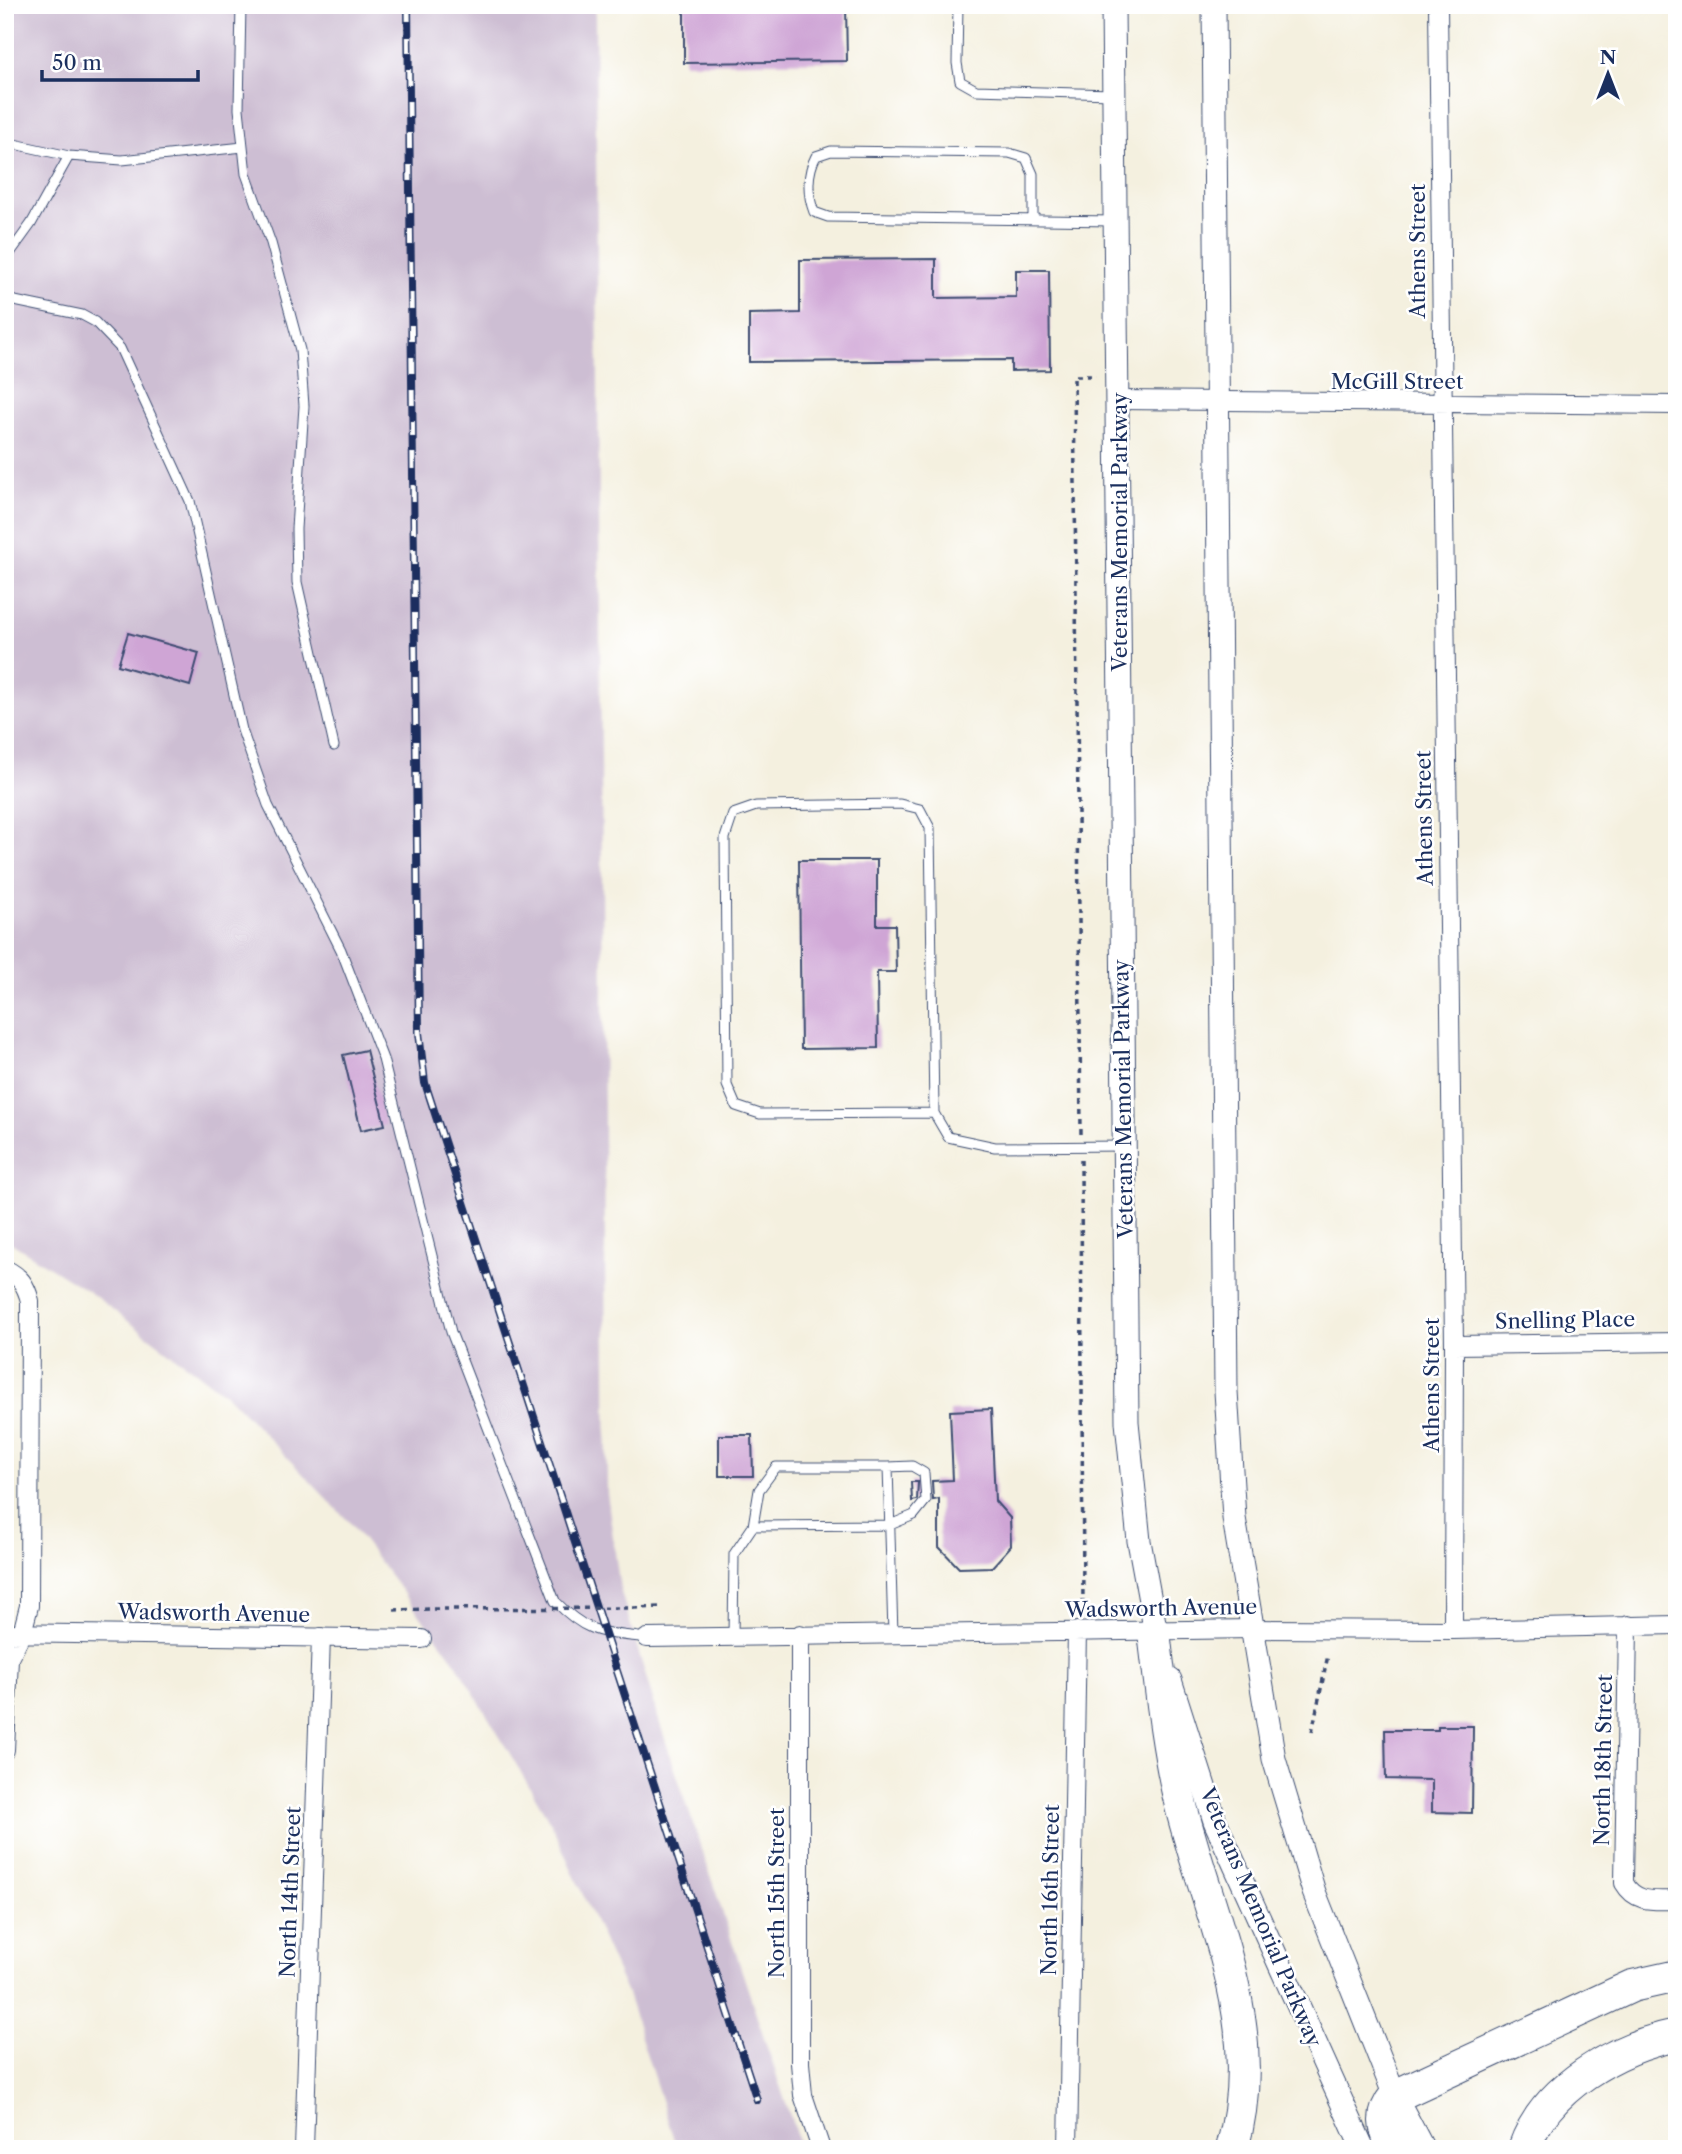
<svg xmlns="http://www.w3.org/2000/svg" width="1682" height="2154" font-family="'Libre Caslon Text',serif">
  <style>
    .industrial { fill: #cdbed3 }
    .building { fill: #cfa5d5 }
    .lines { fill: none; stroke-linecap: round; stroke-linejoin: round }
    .service-casing { stroke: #3c4c71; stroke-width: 11 }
    .minor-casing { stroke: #3c4c71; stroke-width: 20 }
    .tertiary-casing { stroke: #3c4c71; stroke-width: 25 }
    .motorway-casing { stroke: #3c4c71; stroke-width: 34 }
    .path { stroke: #3c4c71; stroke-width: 3.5; stroke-dasharray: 5 5; stroke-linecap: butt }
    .service { stroke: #fff; stroke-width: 9 }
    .minor { stroke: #fff; stroke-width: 18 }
    .tertiary { stroke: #fff; stroke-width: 23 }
    .motorway { stroke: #fff; stroke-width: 32 }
    .rail-casing { stroke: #1b2f5e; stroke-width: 8 }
    .rail { stroke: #fff; stroke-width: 5; stroke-dasharray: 16; stroke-linecap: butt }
    .path-bridge { stroke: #3c4c71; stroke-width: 3.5; stroke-dasharray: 5 5; stroke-linecap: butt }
    .labels { text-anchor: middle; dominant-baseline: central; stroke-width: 5; stroke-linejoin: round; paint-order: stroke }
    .street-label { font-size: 21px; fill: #1b2f5e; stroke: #fff }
  </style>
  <rect width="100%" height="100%" fill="#fff"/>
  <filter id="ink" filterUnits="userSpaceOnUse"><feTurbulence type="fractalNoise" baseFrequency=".0143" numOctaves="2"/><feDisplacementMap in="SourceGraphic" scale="14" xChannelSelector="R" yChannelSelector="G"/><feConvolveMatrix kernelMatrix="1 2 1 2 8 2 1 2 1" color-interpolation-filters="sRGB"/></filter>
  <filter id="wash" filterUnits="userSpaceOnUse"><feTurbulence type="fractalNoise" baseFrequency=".00686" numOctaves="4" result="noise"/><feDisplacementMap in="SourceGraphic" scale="28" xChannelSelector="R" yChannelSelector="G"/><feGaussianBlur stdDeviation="1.57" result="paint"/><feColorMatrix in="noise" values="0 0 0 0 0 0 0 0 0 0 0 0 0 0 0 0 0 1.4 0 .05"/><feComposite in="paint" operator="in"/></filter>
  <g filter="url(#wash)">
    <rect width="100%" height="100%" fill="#f4f0df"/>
    <path class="industrial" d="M5 5H595L607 1493 620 1589 660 1724 801 2149H677L627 1994 551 1823 456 1663 351 1524 229 1397 88 1291 5 1239Z"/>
    <g id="blocks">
      <path class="building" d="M684 5H846L847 61 684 63Z
        M936 259V298L1016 297V270H1049L1050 370 1011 371V360L749 362V314L800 313V260Z
        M128 633 199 653 190 686 118 665Z
        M799 860H877V925H895L896 972H877L878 1048 801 1049Z
        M366 1050 385 1125 361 1130 343 1055Z
        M991 1409 995 1501 1010 1518 1011 1546 992 1567 959 1568 939 1547V1499L933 1500 932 1481 953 1480 950 1411Z
        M719 1435H752L753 1476H719Z
        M911 1482H918L917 1500 912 1501Z
        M1438 1726H1473L1472 1813 1432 1812V1780L1386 1779 1385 1730H1438Z"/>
    </g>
  </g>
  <g filter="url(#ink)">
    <use href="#blocks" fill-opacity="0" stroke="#3c4c71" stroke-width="2"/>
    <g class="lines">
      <g class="service-casing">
        <path id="service" d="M241 5 239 109 246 174 271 243 300 350 304 406 296 529 297 582 334 746
          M958 5 957 63 960 81 976 90 1112 94
          M5 142 69 156 122 160 243 147
          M1033 220V174L1026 158 1009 153 831 151 816 156C807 173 807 194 814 212L828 217 1114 221
          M5 260 31 224 69 156
          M5 299 82 315 95 322 120 348 190 501 242 730 268 805 341 950 383 1059 451 1332 555 1601C588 1635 602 1632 647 1638
          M934 1113 760 1114 736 1106 727 1085 725 838 733 814 756 806 900 804 920 809 930 828 934 1113 948 1137 995 1147 1123 1146
          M753 1526 759 1490 776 1467H888L893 1634
          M733 1638 734 1554 753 1526 890 1525 914 1515 926 1500 924 1473 912 1466 888 1467"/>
      </g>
      <g class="minor-casing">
        <path id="minor" d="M1438 5 1454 1345 1453 1630
          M1118 400 1677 405
          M5 1269C20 1276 26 1285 30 1301L29 1606 22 1633 9 1658 5 1750
          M1454 1345 1677 1342
          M1628 1625 1624 1883C1636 1904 1655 1900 1677 1900
          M5 1633 422 1639
          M800 1634V2063L803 2095 821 2149
          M647 1638 1252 1629 1453 1630 1677 1625
          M304 2149 321 1637
          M1068 2149 1077 1631"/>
      </g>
      <g class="tertiary-casing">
        <path id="tertiary" d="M1113 5 1127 1422 1139 1541 1158 1644
          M1214 5 1226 1391 1234 1518 1274 1759 1314 1892 1395 2096 1423 2149
          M1170 1680 1215 1821 1363 2149"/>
      </g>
      <g class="motorway-casing">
        <path id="motorway" d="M1154 1632C1161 1690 1167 1748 1181 1806 1210 1922 1267 2025 1232 2149
          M1393 2149C1384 2128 1380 2114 1395 2096L1632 1986 1677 1976
          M1524 2149C1545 2087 1617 2047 1677 2035"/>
      </g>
      <path class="path" d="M1081 1134 1074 376H1096
        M1081 1160 1083 1613
        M634 1608 662 1607
        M394 1610 433 1609
        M1312 1732 1328 1655"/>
      <use href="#service" class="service"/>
      <use href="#minor" class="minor"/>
      <use href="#tertiary" class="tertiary"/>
      <use href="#motorway" class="motorway"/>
      <g class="rail-casing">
        <path id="rail" d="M408 5 419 1033 425 1083 757 2100"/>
      </g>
      <use href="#rail" class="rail"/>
      <path class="path-bridge" d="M433 1609 634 1608"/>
    </g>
  </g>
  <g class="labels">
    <g class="street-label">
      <text transform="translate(1417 251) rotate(-90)">Athens Street</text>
      <text x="1397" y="381">McGill Street</text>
      <text transform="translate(1119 532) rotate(-90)">Veterans Memorial Parkway</text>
      <text transform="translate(1424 818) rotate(-91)">Athens Street</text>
      <text transform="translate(1123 1099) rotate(-91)">Veterans Memorial Parkway</text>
      <text transform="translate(1565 1320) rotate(-1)">Snelling Place</text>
      <text transform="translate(1431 1385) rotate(-90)">Athens Street</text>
      <text transform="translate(1161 1608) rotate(-1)">Wadsworth Avenue</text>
      <text transform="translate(214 1613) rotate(1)">Wadsworth Avenue</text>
      <text transform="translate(1603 1760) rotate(-89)">North 18th Street</text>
      <text transform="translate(1050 1890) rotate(-89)">North 16th Street</text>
      <text transform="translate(290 1892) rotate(-88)">North 14th Street</text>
      <text transform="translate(776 1893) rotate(-90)">North 15th Street</text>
      <text transform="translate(1261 1917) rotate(67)">Veterans Memorial Parkway</text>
    </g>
  </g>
  <rect width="1682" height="2154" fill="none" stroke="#fff" stroke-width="28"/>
  <g transform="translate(1608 74)" stroke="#ffffff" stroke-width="5" paint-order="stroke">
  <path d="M0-5L12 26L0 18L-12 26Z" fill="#1b2f5e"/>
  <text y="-10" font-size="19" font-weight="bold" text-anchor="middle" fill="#1b2f5e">N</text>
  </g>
  <path d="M42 70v10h156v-10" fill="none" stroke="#1b2f5e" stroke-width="3.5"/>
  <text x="52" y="70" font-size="21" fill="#1b2f5e" stroke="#ffffff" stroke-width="5" paint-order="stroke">50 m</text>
</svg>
